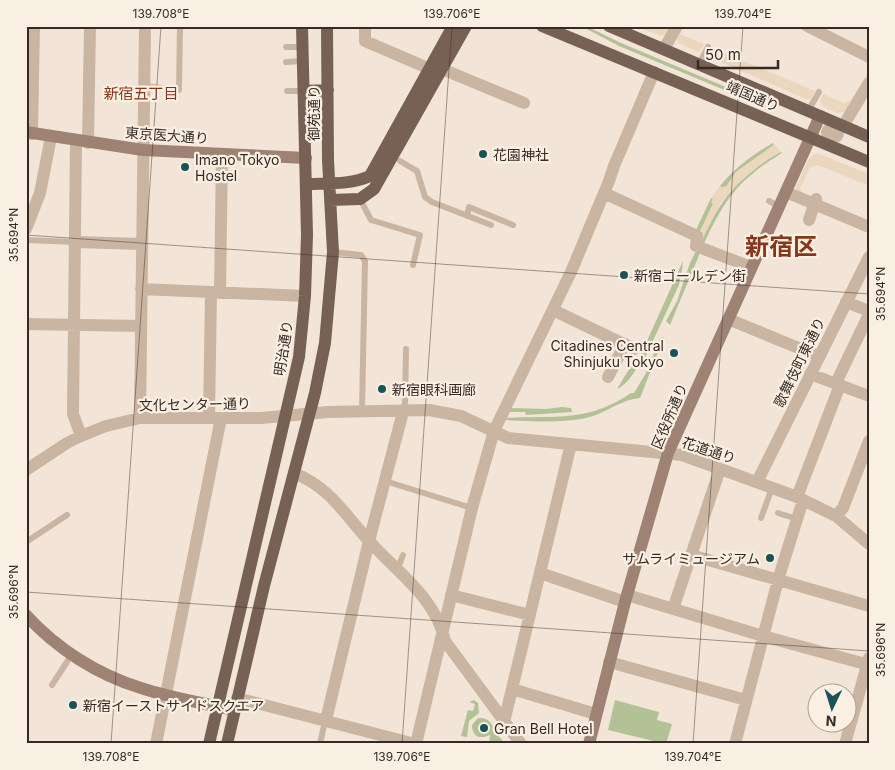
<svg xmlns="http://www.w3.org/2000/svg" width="895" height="770" font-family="Inter,'Noto Sans JP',sans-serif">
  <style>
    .green { fill: #b3c197 }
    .plaza { fill: #ebd7bd }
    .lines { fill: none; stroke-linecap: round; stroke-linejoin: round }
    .lane { stroke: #cab5a3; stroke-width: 6 }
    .street { stroke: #cab5a3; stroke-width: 12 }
    .secondary { stroke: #9e8374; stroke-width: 12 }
    .primary { stroke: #776155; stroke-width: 12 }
    .street-bridge { stroke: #cab5a3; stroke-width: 12 }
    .ticks { fill: none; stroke: #352a25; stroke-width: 1; stroke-opacity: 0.45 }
    .poi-dot { fill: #195357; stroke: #faefe3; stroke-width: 2 }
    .labels { text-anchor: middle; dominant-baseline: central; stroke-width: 4.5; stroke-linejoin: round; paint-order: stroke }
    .street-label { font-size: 14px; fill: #352a25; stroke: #faefe3 }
    .poi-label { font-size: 14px; fill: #352a25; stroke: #faefe3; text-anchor: start }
    .neighbourhood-label { font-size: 15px; fill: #87351b; stroke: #faefe3 }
    .town-label { font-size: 24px; font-weight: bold; fill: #87351b; stroke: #faefe3 }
    .neatline { fill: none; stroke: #352a25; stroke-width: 2 }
    .ticks-label { font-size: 12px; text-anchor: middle; fill: #352a25 }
  </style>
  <rect width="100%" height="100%" fill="#f2e5d7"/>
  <path class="green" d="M581 26H586L621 43 776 108 775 111 619 46Z
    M773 143 774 145 736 172 726 187 722 188 720 186C735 168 752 155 773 143Z
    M780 152 782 153C738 180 724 200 703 246L701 242C721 198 738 177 780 152Z
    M711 198 713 199V204L701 230 695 232Z
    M696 251 700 253 670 325 666 321 677 301 690 263Z
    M683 261 682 270 679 285 643 362 641 364 639 363C635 373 626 385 617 389L634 361H638Z
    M664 337 640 398C622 399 608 412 590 417 562 424 533 421 504 420L507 418C556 415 587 423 631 393H634L646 373 660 338Z
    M562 407 571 408 572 412 526 415 525 412H509L511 408 546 409Z
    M474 700 478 703 479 713 469 721 467 737 461 736 468 710 473 711 475 704 469 702Z
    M615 700 659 712 657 720 672 724 666 744 608 730Z
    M478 718C490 717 492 725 497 734 499 737 503 741 505 744L489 743 490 735C481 739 472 738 472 725Z"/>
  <path class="plaza" d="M635 26 664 27 671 26 666 34 661 36Z
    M678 33 704 44 700 51 698 52 678 43 677 38Z
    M712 48 737 58 815 91 810 99H806L711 58 709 55Z
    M868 61H869V76L846 112 837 113 824 107 820 101 823 94 844 103 851 100 869 70 866 63Z
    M773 143 782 153 780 152 762 163 734 187 720 204 701 242 700 231 713 204 711 202 713 199 711 198 720 186 722 188 724 186 726 187 736 172 774 145Z
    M817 153 869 174V186L818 165 810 168 800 189 802 193 796 190V187L808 160 813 155Z"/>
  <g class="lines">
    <path class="lane" d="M286 47H303
      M286 62 303 61
      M699 64 708 47
      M145 86 179 90 180 26
      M287 91H304
      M808 111 819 92
      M400 161 417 171 425 197 432 202 491 225
      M360 199 371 220 420 235 413 265
      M769 201 779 206
      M467 216 469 207 513 225
      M26 240 75 242
      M333 252 361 255 365 261 362 411
      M403 411 405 403 406 349
      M385 481 472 508
      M778 513 797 519
      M761 518 772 488
      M26 542 67 515
      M397 570 403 555
      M52 685 72 654
      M320 744 325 721"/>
    <path class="street" d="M365 26V41L430 69
      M807 26 869 57
      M664 49 677 26
      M442 69 524 103
      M843 126 869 83
      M828 130 838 134 836 137 827 133Z
      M32 134 34 26
      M76 141 73 414 81 436
      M88 143 90 26
      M786 192 869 227
      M604 193 697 236 696 246 751 267
      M26 229 40 193 51 137
      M75 242 142 244
      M141 289 305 296
      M220 293 222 154
      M846 302 869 311
      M553 310 634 349
      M728 319 818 356
      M26 324 140 326
      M810 374 869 396
      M608 377 625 344
      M836 383 869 314
      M140 418 145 26
      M209 418 211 292
      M26 470 67 443 81 436 106 426 140 418H261L328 412 429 410 461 416 508 438 682 455 797 497 836 516 869 544
      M294 473C331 488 344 514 370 542 397 572 436 598 445 641L521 744
      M757 482 869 257
      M797 497 840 385
      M836 516 843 508 869 441
      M691 555 869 606
      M540 573 625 602
      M451 595 530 615
      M627 595 763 636 869 665
      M673 609 720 469
      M609 662 746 700
      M512 689 596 714
      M237 698 415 744
      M326 720 369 541 403 412
      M504 722 571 444
      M156 744 221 418
      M416 744 472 508 494 431 571 272 609 181 614 166 654 72
      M735 744 778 580 803 500
      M845 744 869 658"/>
    <path class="secondary" d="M26 132 143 150 306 158
      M26 615C57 649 98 675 141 688 171 698 203 703 234 710
      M589 744 625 602 668 453 820 116"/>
    <path class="primary" d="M542 26 869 162
      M609 26 869 137
      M304 91 328 90
      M307 184C328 183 350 185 370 176L453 26
      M330 200 360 199 374 189 466 26
      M209 744 299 357 305 296 307 235 302 26
      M227 744 264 586 315 393 325 343 333 252 328 160 327 26"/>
    <path class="street-bridge" d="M809 220 816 199"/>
  </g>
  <path class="ticks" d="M26 235 869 294M26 592 869 651M111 744 161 26M402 744 452 26M693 744 743 26"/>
  <g class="poi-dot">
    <circle cx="483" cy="154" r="5"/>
    <circle cx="185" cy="167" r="5"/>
    <circle cx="624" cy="275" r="5"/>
    <circle cx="674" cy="353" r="5"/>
    <circle cx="382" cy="389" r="5"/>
    <circle cx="770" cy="558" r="5"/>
    <circle cx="73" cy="705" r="5"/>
    <circle cx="484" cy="728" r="5"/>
  </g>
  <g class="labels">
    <g class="street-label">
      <text transform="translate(753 96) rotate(23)">靖国通り</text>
      <text transform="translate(313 113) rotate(-90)">御苑通り</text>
      <text transform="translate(167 135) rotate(4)">東京医大通り</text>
      <text transform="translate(283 348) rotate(-81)">明治通り</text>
      <text transform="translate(799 362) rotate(-64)">歌舞伎町東通り</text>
      <text transform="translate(195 404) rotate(-1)">文化センター通り</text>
      <text transform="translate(669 416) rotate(-67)">区役所通り</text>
      <text transform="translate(709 450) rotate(18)">花道通り</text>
    </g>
    <g class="poi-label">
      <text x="493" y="154">花園神社</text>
      <text x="195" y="159">Imano Tokyo<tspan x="195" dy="16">Hostel</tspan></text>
      <text x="634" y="275">新宿ゴールデン街</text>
      <text x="664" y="345" text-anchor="end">Citadines Central<tspan x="664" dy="16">Shinjuku Tokyo</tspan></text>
      <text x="392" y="389">新宿眼科画廊</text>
      <text x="760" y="558" text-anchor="end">サムライミュージアム</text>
      <text x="83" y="705">新宿イーストサイドスクエア</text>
      <text x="494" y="728">Gran Bell Hotel</text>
    </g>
    <g class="neighbourhood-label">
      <text x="141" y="93">新宿五丁目</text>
    </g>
    <g class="town-label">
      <text x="781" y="246">新宿区</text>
    </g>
  </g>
  <rect width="895" height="770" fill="none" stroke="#faefe3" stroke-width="55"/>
  <g transform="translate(832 708) rotate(184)"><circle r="24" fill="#faefe3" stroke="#aba097"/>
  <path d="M0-4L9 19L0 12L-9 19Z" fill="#195357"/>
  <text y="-8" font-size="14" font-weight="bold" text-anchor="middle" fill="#352a25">N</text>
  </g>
  <path d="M698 60v8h80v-8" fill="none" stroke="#352a25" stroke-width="2.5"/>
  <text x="705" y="60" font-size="15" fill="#352a25" stroke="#faefe3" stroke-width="4" paint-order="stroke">50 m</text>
  <rect x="28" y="28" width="840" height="714" class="neatline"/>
  <g class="ticks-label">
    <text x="161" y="18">139.708°E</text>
    <text x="452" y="18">139.706°E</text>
    <text x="743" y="18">139.704°E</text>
    <text transform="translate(14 235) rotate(-90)" y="4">35.694°N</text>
    <text transform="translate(881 294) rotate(-90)" y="4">35.694°N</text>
    <text transform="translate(14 592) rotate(-90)" y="4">35.696°N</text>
    <text transform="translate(881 650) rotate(-90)" y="4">35.696°N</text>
    <text x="111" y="761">139.708°E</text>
    <text x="402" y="761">139.706°E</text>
    <text x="693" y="761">139.704°E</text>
  </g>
</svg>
